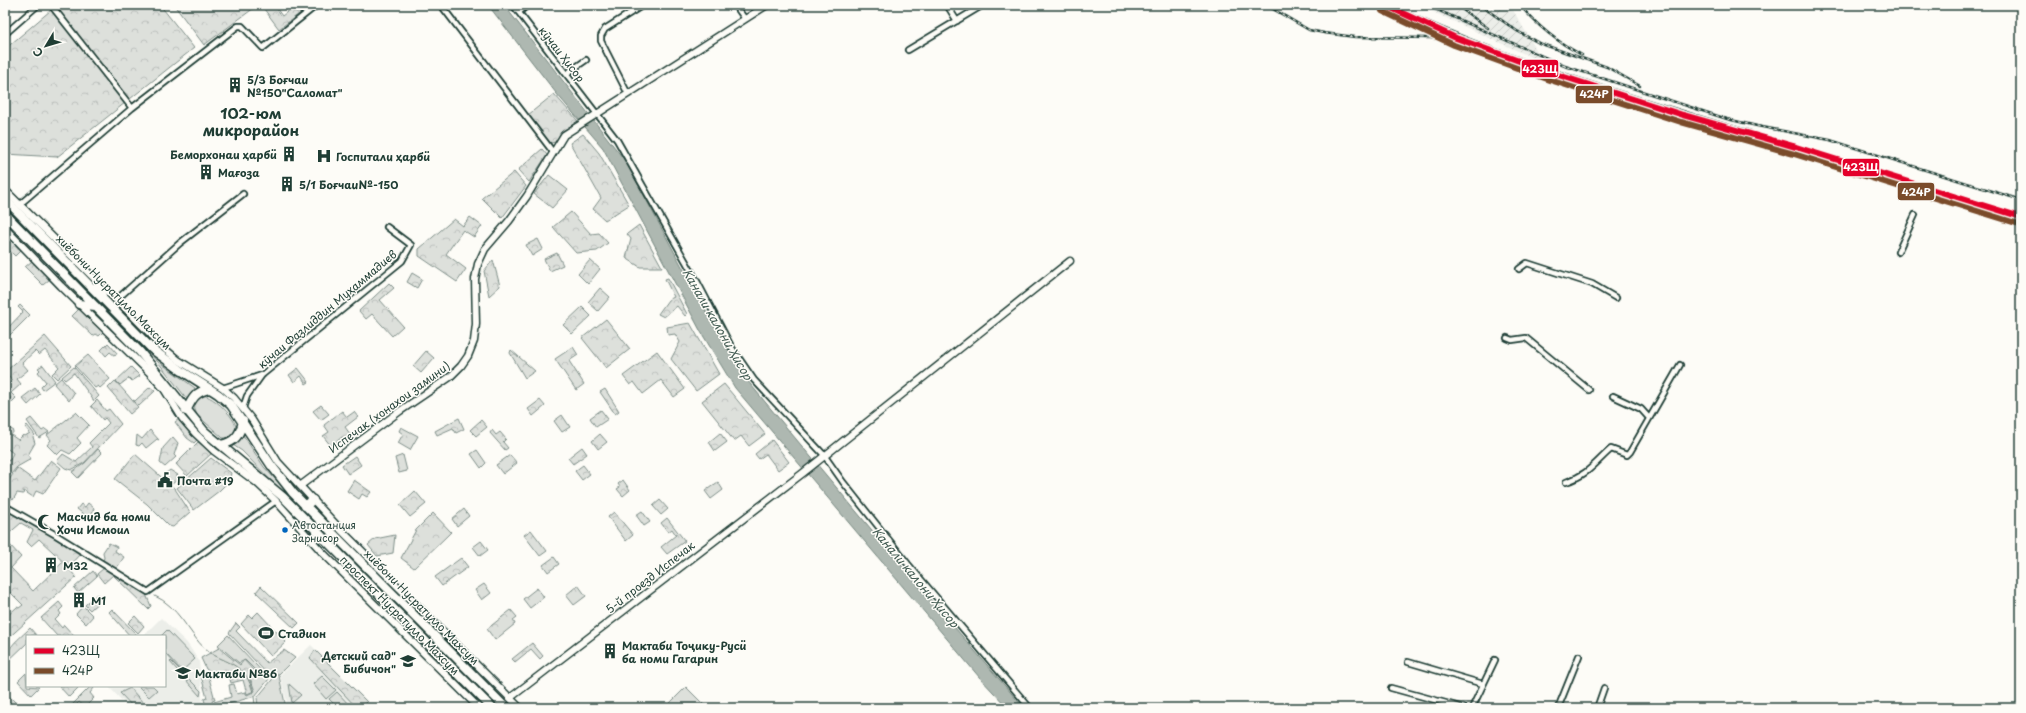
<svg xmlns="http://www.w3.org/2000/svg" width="2026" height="713" font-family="'Playpen Sans',sans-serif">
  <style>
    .built { fill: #eceee9 }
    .industrial { fill: url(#industrial-furrows) }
    .green { fill: #dde0db; stroke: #7e8e88 }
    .forest { fill: url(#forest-crowns); stroke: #7e8e88 }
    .water { fill: #aeb8b1; stroke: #75877f }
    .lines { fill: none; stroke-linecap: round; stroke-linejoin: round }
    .stream { stroke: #75877f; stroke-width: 1 }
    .street-casing { stroke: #1f3d34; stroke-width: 8 }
    .secondary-casing { stroke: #1f3d34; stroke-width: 9 }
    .highway-casing { stroke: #1f3d34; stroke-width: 11 }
    .street { stroke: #fdfcf7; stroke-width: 4.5 }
    .secondary { stroke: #fdfcf7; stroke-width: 6 }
    .highway { stroke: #fdfcf7; stroke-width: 8 }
    .rail-casing { stroke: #1f3d34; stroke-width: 2.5 }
    .rail { stroke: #fdfcf7; stroke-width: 1; stroke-dasharray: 3; stroke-linecap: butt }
    .rail-1-casing { stroke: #fdfcf7; stroke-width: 9 }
    .rail-2-casing { stroke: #fdfcf7; stroke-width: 9 }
    .rail-1 { stroke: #e4002b; stroke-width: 6 }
    .rail-2 { stroke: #7a4b2a; stroke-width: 6 }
    .bus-dot { fill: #0065bd; stroke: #fdfcf7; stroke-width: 1.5 }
    .labels { text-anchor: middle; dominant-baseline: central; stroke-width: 3; stroke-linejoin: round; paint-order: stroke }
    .bus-label { font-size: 10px; fill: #1f3d34; stroke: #fdfcf7; text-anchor: start }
    .street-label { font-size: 11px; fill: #1f3d34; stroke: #fdfcf7 }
    .poi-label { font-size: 11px; font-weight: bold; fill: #1f3d34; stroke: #fdfcf7; text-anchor: start }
    .water-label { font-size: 12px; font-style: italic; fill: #435c53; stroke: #fdfcf7 }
    .district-label { font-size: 15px; font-weight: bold; fill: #1f3d34; stroke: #fdfcf7 }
    .line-badge { stroke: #fdfcf7; stroke-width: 1.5 }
    .badge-label { font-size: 11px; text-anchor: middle; font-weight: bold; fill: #fff }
  </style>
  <defs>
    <pattern id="industrial-furrows" width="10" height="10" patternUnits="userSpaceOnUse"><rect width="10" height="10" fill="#eceee9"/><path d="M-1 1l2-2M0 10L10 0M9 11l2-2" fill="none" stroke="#cacdc8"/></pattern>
    <pattern id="forest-crowns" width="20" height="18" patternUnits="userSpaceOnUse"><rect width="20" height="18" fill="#dde0db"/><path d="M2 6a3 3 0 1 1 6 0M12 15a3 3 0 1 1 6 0" fill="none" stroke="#bdc1bd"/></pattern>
  </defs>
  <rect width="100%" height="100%" fill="#fdfcf7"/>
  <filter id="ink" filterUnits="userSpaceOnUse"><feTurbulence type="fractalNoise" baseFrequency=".025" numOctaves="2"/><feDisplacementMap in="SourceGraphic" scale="8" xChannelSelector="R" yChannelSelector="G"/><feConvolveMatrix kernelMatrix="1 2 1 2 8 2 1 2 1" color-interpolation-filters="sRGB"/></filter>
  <g filter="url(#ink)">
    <path class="built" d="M161 618 187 643 199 661 203 706 202 708H129L108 686H165V636H143Z
      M311 645 374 708H288L280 675Z"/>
    <path class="industrial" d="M1418 5H1510L1544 63Z"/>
    <path class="green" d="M118 322 162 364 195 388 187 399 158 362 118 325Z
      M202 395C218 396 257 439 223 438L197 415 195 410 194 402Z
      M243 435 264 467 286 491 283 493 242 451 233 445 241 439Z
      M167 630 195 659 182 671 165 653V636H161Z
      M228 635 269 679 255 696 215 708 214 702 231 697 229 685 234 684 237 694 245 692 247 695 255 691 250 678 257 672 245 660 239 663 218 645Z
      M276 675 279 676 286 708H258L257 698Z
      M686 687 707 708H665Z
      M337 692 352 708H338L329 699Z"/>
    <path class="forest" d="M57 5H160L194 48 57 157 5 154V49Z
      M174 5H258L204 45Z
      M261 5H274L282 16 296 5H311L279 29Z
      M554 94 578 121 561 132 556 142 550 143 528 115Z
      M583 134 599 153 629 205 605 220 593 209 601 198 570 143Z
      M542 149 547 155 529 182 518 170Z
      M514 172 526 186 502 218 482 198Z
      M549 175 568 190 552 208 534 194Z
      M571 212 591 234 599 233 608 243 597 251 576 253 553 227Z
      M470 217 482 226 474 237 463 230 446 254 466 269 457 282 419 256V249L454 219 463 226Z
      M639 225 662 267H640L626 258 631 239 627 234Z
      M6 235 21 250 15 256 5 246Z
      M538 239 543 249 532 256 526 245Z
      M557 253 563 265 550 271 544 259Z
      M493 260 500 286 489 296 484 271Z
      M590 260 600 269 588 284 578 274Z
      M32 261 50 279 43 285 25 267Z
      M412 273 422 279 417 288 407 282Z
      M668 278 687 314 685 316 677 306 664 317 658 314 668 300 674 297 665 279Z
      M389 283 394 288 380 300 403 326 392 336 372 314 366 319 359 311Z
      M600 288 610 297 598 311 588 302Z
      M20 305 30 315 5 340V331L23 312 18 307Z
      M582 307 591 316 572 334 563 325Z
      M80 308 104 331 99 336 96 334 93 336 72 316Z
      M606 319 630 349 606 368 582 338Z
      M690 323 719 374 696 391 671 359 680 342 675 334 668 335 667 327Z
      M45 336 71 366 57 379 52 374 59 367 45 350 39 355 35 351 22 363 28 370 17 379 21 384 11 393 16 398 11 403 9 400 11 398 7 393 10 390 6 386 12 381 5 372Z
      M108 343 117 353 115 356 110 352 106 356 101 350Z
      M573 347 578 355 569 361 584 384 576 390 555 359Z
      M511 350 535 371 525 378 510 353Z
      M426 351 434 358 421 373 413 366Z
      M657 351 685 389 674 397 661 380 643 394 634 382 630 385 623 376Z
      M88 355 110 379 100 388 98 386 95 388 75 366Z
      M43 365 55 381 43 390 41 387 46 382 38 372 40 370 38 368Z
      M74 367 99 396 94 401 74 373 65 380 62 377Z
      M131 367 140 376 132 381 129 378 120 385 116 381Z
      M298 368 309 382 306 384 301 376 294 382 289 375Z
      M61 378 74 393 69 401 54 384Z
      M115 381C124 390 129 397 138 407L130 414 108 388Z
      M724 384 765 434 749 446 741 436 734 441 702 401Z
      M150 387 155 391 139 406 133 400 135 401Z
      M35 388 40 394 28 405 22 398Z
      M605 389 619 411 615 414 600 392Z
      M97 400 106 411 109 409 121 424 84 463 71 470 65 468 57 461 63 454 76 462 92 447 89 443 109 423 105 418 103 420 91 406Z
      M540 400 545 406 533 416 528 409Z
      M321 405 329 414 321 420 313 411Z
      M601 410 608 419 596 427 590 418Z
      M342 411 347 417 354 412 358 417 345 427 353 438 347 443 342 437 331 446 323 436 329 432 324 425Z
      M76 412 89 425 77 438 81 443 70 454 62 450 57 455 47 445 51 440 47 435Z
      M562 415 570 427 562 432 554 421Z
      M31 418 42 431 45 429 49 432 39 438 27 421Z
      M459 418 464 429 456 433 453 428 437 435 435 431Z
      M179 419 190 434 197 440 194 443 187 438 175 422Z
      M481 420 487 427 476 436 470 430Z
      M27 425 35 435 33 437 35 443 28 455 31 459 17 467 5 481V461L10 460 13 453 5 447V427L6 426 14 431 11 435 18 440 23 435 25 436 30 433 25 427Z
      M401 427 418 436 410 450 398 443 403 434 399 431Z
      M150 430 159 440 157 439 146 448 142 443 139 446 136 445 137 435 142 439Z
      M492 430 496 435 500 432 506 439 503 442 508 448 505 450 490 433Z
      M720 433 727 442 715 451 709 442Z
      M600 434 607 442 598 449 592 441Z
      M173 437 178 443 174 455 176 457 165 467 160 463 163 448Z
      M772 440 789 462 778 470 766 454 759 459 755 454Z
      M198 442 212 453 187 476 176 464Z
      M582 447 587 454 573 464 568 458Z
      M98 449 102 453 78 478 72 472 85 463Z
      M477 450 486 463 481 468 471 454Z
      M135 454 175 489 190 512 173 527 169 526 147 504 115 479Z
      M403 455 407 471 399 473 395 458Z
      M510 455 517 463 503 474 496 465Z
      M355 456 361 465 348 474 342 465Z
      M211 458 231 473 229 481 219 491 194 510 177 488Z
      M51 460 61 468 43 494 36 491 33 497 24 491 23 494 17 493 13 500 5 494V486L17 468 35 481Z
      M583 465 590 474 582 480 575 471Z
      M170 470 178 475 175 477 177 480 172 484 164 475Z
      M354 480 371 492 367 497 362 494 359 499 347 491Z
      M623 480 630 490 623 496 617 489 620 487 618 484Z
      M718 482 723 490 711 499 705 491Z
      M415 491 426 504 410 517 400 505Z
      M660 500 668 509 661 515 653 506Z
      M88 503 94 508 90 519 77 509 81 504 85 507Z
      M5 509 82 553 69 567 39 539 31 546 27 542 33 530 21 523 6 536Z
      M464 509 469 516 457 526 452 519Z
      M642 511 650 522 644 526 636 515Z
      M614 512 633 535 626 541 608 517Z
      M433 513 451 532 414 568 401 558 416 530Z
      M667 518 685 541 667 554 661 547 676 535 672 529 668 532 661 523Z
      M531 530 547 551 540 556 524 535Z
      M395 535 393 553 377 556 368 545 375 539Z
      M481 541 488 550 480 556 473 547Z
      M109 543 117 547 115 551 124 557 116 569 102 562 104 558 103 552Z
      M9 544 21 557 11 568 33 591 63 562 76 577 5 641V618L17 607 19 608 23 605 6 588 5 589V547Z
      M554 557 559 564 548 572 543 565Z
      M461 558 468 567 442 586 435 577Z
      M104 568 145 592 151 606 148 609 113 575 104 583 97 574Z
      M93 571 97 576 78 593 74 588Z
      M484 584 491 593 482 600 475 590Z
      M578 585 586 596 574 605 566 595Z
      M261 586 299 623 294 628 256 592Z
      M537 588 544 597 530 608 523 599Z
      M97 594 102 599 90 610 85 605Z
      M59 602 63 607 59 611 61 614 55 620 62 628 64 625 74 636H57L41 618Z
      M83 606 93 616 86 624 76 614Z
      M112 609 137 635 136 636H130L109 612Z
      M511 610 517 617 513 620 515 624 495 640 487 629Z
      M258 612 286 642 271 656 241 624 249 615 252 618Z
      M135 616 144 626 138 633 128 623Z
      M236 623 240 627 236 631 267 663 284 650 295 658 279 674 275 673 270 677 229 633Z
      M30 628 36 635 27 636V643L5 664C5 648 19 639 30 628Z
      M532 643 543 656 540 659 531 649 515 662 512 659Z
      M219 648 240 665 244 660 255 672 249 678 254 691 247 694 243 680 231 683 228 672 211 673 206 669 201 658Z
      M315 650 367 702 361 708H357L310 658Z
      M171 661 201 691 200 696 170 662Z
      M26 673 27 686 39 687 31 695 18 681Z
      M208 674 215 700 212 701 213 705 206 707 204 699 207 698 201 676Z
      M322 676 336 690 326 699 313 684Z
      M289 684 301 695 292 703Z
      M59 686H76L78 688 69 697Z
      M91 686 94 688 90 693 94 698 85 707 79 702 73 708H69Z
      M138 686H153L157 690 149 697Z
      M130 688 146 706 144 708H134L120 693Z
      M5 692 21 708H5Z"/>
    <path class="water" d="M488 5H504L626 162 708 315 746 379 906 571 1024 708H1008L980 678 735 388 701 332 603 148 556 93Z"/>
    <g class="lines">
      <path class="stream" d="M155 596C178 606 188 632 205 649 217 660 234 660 246 676 252 685 255 697 255 708"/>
      <g class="street-casing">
        <path id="street" d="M51 5 132 108
          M441 5 553 152
          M513 5 617 140 698 283 732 348 754 380 824 455 843 482 908 564 1030 708
          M735 5 745 19
          M947 5 957 21
          M519 12 528 5
          M5 34 38 5
          M908 50 983 5
          M566 74 586 60
          M628 94 601 41V36L605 29 643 5
          M19 205 132 108 238 26H242L263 48 317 5
          M1898 252 1915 215
          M1519 269 1527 263 1592 284 1616 298
          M1507 338 1512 340 1526 338 1589 390
          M159 344 116 300 180 243 243 194
          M223 388 262 375
          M1613 396 1641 409 1649 418
          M243 408 247 396 262 375 402 261 411 245 387 227
          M1566 482C1588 475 1595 463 1611 449L1627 455 1630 452 1680 365
          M5 506 56 535 148 592 276 501
          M1408 662 1483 684
          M1391 688 1464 708
          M1472 708 1495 660
          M1558 708 1579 656
          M1597 708 1604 688"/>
      </g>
      <g class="secondary-casing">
        <path id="secondary" d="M5 190 116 300
          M5 228 61 286 149 372 164 389 182 418 195 433 214 451 257 483 276 501 322 552 479 708
          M159 344 178 360 223 388 234 398 252 420 278 462 341 530 520 708
          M300 486 400 411 450 377 461 366 468 356 474 341 476 324 475 279 478 264 485 249 509 221 527 196 564 135 767 5
          M510 698 803 473 1070 261"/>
      </g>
      <g class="highway-casing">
        <path id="highway" d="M5 199 152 349 182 371 218 394 231 405 271 465 293 493 506 708
          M5 214 140 352 204 431 283 497 492 708
          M98 283 102 296
          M79 304 95 306
          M186 411C192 399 195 392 209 389
          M221 445C235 442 240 435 243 421
          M305 506 313 500"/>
      </g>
      <use href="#street" class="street"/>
      <use href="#secondary" class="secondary"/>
      <use href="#highway" class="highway"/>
      <g class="rail-casing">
        <path id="rail" d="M1266 5 1309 30 1324 33 1355 37 1431 38 1473 50
          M1377 5 1450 39
          M1393 5C1460 38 1529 62 1600 85 1650 101 1700 117 1751 131
          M1426 5 1567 67
          M1456 5 1488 28
          M1480 5 1517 31 1539 43 1607 67 1640 86
          M1520 5C1537 26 1557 42 1582 55
          M1562 65 1727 119 1757 126 1830 140 2021 200
          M1742 133 2021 221"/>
      </g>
      <use href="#rail" class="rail"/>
      <g class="rail-1-casing">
        <path id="rail-1" d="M1385 5 1456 38 1552 73 1683 115 1796 147 2021 217"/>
      </g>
      <g class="rail-2-casing">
        <path id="rail-2" d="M1382 11 1454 45 1550 80 1681 122 1794 154 2019 224"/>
      </g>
      <use href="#rail-1" class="rail-1"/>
      <use href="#rail-2" class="rail-2"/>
    </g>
  </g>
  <defs>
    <g id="building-bare" transform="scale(1.2)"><path d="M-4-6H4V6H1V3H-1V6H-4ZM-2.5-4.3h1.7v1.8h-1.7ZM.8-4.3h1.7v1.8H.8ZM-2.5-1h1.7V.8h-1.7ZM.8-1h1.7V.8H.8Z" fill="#1f3d34" stroke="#fdfcf7" stroke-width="2.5" paint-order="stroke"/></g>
    <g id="hospital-bare" transform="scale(1.2)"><path d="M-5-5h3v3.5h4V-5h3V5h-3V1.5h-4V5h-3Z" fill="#1f3d34" stroke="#fdfcf7" stroke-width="2.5" paint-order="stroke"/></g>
    <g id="civic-bare" transform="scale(1.2)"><path d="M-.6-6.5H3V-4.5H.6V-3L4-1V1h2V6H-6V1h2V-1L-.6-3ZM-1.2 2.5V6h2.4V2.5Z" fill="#1f3d34" stroke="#fdfcf7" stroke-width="2.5" paint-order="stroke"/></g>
    <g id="mosque-bare" transform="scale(1.2)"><path d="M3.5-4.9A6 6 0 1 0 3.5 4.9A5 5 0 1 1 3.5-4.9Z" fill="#1f3d34" stroke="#fdfcf7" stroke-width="2.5" paint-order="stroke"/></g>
    <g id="stadium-bare" transform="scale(1.2)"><path d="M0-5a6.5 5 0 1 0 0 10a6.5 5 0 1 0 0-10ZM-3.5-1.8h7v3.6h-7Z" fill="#1f3d34" stroke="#fdfcf7" stroke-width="2.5" paint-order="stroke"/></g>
    <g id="school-bare" transform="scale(1.2)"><path d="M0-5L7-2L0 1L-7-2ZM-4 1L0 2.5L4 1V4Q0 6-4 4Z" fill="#1f3d34" stroke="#fdfcf7" stroke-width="2.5" paint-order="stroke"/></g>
  </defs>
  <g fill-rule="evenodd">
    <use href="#building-bare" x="235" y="85"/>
    <use href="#building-bare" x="289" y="154"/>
    <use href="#hospital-bare" x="324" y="156"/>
    <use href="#building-bare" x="206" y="172"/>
    <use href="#building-bare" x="287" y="184"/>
    <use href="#civic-bare" x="165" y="480"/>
    <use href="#mosque-bare" x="45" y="522"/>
    <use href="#building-bare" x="51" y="565"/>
    <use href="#building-bare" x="79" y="600"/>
    <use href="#stadium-bare" x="266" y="633"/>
    <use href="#building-bare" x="610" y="651"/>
    <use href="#school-bare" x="408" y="661"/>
    <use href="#school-bare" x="183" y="673"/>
  </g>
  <circle class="bus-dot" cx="285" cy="530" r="3.5"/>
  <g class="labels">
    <g class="bus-label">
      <text x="292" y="524">Автостанция<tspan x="292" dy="13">Зарнисор</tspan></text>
    </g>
    <g class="street-label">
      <text transform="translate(562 54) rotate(52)">кӯчаи Ҳисор</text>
      <text transform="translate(114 292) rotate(45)">хиёбони Нусратулло Махсум</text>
      <text transform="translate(327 309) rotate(-40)">кӯчаи Фазлиддин Муҳаммадиев</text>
      <text transform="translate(389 407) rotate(-36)">Испечак (хонахои замини)</text>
      <text transform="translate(650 577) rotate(-38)">5-й проезд Испечак</text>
      <text transform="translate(422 607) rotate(45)">хиёбони Нусратулло Махсум</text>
      <text transform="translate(400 615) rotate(45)">проспект Нусратулло Махсум</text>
    </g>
    <g class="poi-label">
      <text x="247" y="79">5/3 Боғчаи<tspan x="247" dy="13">№150"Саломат"</tspan></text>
      <text x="277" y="154" text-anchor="end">Беморхонаи ҳарбӣ</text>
      <text x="336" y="156">Госпитали ҳарбӣ</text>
      <text x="218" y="172">Мағоза</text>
      <text x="299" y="184">5/1 Боғчаи№-150</text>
      <text x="177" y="480">Почта #19</text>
      <text x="57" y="516">Масчид ба номи<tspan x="57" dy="13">Хочи Исмоил</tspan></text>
      <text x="63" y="565">М32</text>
      <text x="91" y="600">M1</text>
      <text x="278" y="633">Стадион</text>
      <text x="622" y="645">Мактаби Тоҷику-Русӣ<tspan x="622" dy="13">ба номи Гагарин</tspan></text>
      <text x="396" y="655" text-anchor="end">Детский сад"<tspan x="396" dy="13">Бибичон"</tspan></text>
      <text x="195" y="673">Мактаби №86</text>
    </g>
    <g class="water-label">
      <text transform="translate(718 324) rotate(60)">Канали калони Ҳисор</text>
      <text transform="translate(916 577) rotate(50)">Канали калони Ҳисор</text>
    </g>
    <g class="district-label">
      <text x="251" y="112">102-юм<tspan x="251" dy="17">микрорайон</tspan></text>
    </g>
  </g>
  <g class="line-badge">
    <rect x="1521" y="59" width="38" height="19" rx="4" fill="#e4002b"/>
    <rect x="1575" y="85" width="38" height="19" rx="4" fill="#7a4b2a"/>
    <rect x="1842" y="158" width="38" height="19" rx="4" fill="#e4002b"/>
    <rect x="1897" y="182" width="38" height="19" rx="4" fill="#7a4b2a"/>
  </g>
  <g class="badge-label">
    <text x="1540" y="73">423Щ</text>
    <text x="1594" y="98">424Р</text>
    <text x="1861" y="171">423Щ</text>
    <text x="1916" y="196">424Р</text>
  </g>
  <rect width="2026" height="713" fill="none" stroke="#fdfcf7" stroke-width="20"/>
  <rect x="10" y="10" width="2006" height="693" fill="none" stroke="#1f3d34" stroke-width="1.5" filter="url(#ink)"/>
  <rect x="26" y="635" width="140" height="52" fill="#fdfcf7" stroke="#a4b0a9"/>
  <rect x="34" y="648" width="20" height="6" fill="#e4002b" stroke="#a4b0a9"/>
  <text x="62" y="655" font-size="12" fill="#1f3d34">423Щ</text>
  <rect x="34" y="668" width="20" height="6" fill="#7a4b2a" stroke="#a4b0a9"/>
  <text x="62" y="675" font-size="12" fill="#1f3d34">424Р</text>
  <g transform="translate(46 46) rotate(232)" stroke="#fdfcf7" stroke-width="3" paint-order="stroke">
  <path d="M0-3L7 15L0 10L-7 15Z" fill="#1f3d34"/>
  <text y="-6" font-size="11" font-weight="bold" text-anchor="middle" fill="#1f3d34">С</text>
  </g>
</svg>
